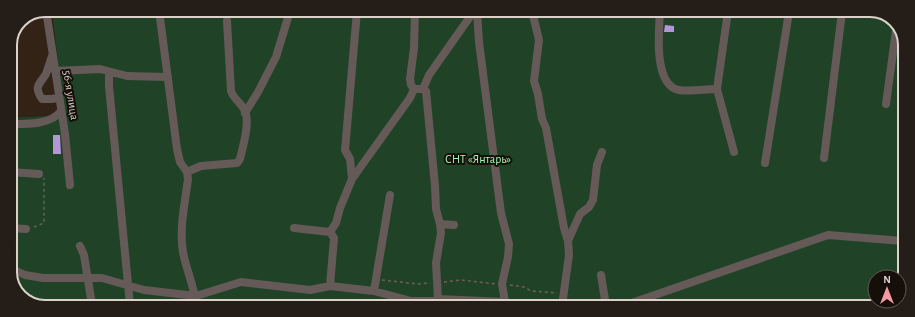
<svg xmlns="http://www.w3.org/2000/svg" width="915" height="317" font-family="'Alegreya Sans',sans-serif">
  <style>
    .green { fill: #204327 }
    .building { fill: #b496d9 }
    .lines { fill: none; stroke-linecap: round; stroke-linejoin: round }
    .path { stroke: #6d6055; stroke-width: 1.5; stroke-dasharray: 3 3; stroke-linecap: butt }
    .minor { stroke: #655a58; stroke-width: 8 }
    .labels { text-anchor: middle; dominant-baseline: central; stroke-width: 4; stroke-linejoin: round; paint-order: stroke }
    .street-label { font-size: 12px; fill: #dbd1c9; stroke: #150e09 }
    .park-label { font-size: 12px; fill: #a1f8af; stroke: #150e09 }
    .rim { fill: none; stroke: #dbd1c9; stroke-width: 2 }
  </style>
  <rect width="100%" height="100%" fill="#322316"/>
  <path class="green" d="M52 10 881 12 898 24 905 43 903 283 899 289V277H875V301H888L870 307 34 305 17 293 10 274V118L47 116 65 121Z"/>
  <path class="building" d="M665 25 674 26V32H664Z
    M53 135H60L61 154H53Z"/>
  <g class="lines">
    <path class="path" d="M34 227 44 223V178
      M382 280 418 284 430 283
      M444 282 461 280 496 284
      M510 285 524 287 531 291 557 293"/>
    <path class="minor" d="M46 10 65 134 70 185
      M159 10 177 149 180 162 187 172 188 179C185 203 179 228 183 252 186 270 195 287 196 306
      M415 11 414 48 410 79 411 85 414 89H423L426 91 435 186 436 209 440 224 441 233 436 263 438 299
      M477 11 479 42 501 213 509 244 508 257 502 284 505 302
      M532 11 539 40 534 81 538 94 542 119 546 128 564 228 568 241 569 255 562 306
      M660 11C659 30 653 85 679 90 690 92 706 89 717 89L734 152
      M52 56C50 62 48 68 46 74 40 84 33 86 42 99H51L59 98
      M55 71 100 69 127 76 168 77
      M109 72V86L130 305
      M423 89 429 75 474 11
      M717 89 728 11
      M886 104 897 23
      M245 113 258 92 276 57 290 11
      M10 124C26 124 51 125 61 111
      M824 158 842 12
      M765 163 789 12
      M10 172 39 174
      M187 172 201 166 237 163 240 159C243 146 251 120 244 109 240 102 233 98 231 91L227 21
      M352 179 350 159 345 150 357 11
      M440 224 454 225
      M10 228 26 229
      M294 228 330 232 334 238 330 286
      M330 232 336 223 340 208 352 179 410 98 414 89
      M568 241 580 214 589 207 593 200 597 165 602 152
      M80 246 84 255 92 305
      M10 268 25 275 43 278H102L144 290 196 296 241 282 310 290 330 286 374 291 411 301H431L438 299 505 302 522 306
      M601 275 606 306
      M374 291 390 195
      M623 306 828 235 903 241"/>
  </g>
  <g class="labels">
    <g class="street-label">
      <text transform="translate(71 95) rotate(81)">56-я улица</text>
    </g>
    <g class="park-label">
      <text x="478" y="159">СНТ «Янтарь»</text>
    </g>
  </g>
  <path d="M0 0H915V317H0ZM45 17H870A28 28 0 0 1 898 45V272A28 28 0 0 1 870 300H45A28 28 0 0 1 17 272V45A28 28 0 0 1 45 17Z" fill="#251e18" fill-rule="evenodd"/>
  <path class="rim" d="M45 17H870A28 28 0 0 1 898 45V272A28 28 0 0 1 870 300H45A28 28 0 0 1 17 272V45A28 28 0 0 1 45 17Z"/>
  <g transform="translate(887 289)"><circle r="19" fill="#150e09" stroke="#645c56"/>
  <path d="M0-3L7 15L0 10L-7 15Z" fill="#f49aa3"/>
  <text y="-6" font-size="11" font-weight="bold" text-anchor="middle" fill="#dbd1c9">N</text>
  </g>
</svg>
